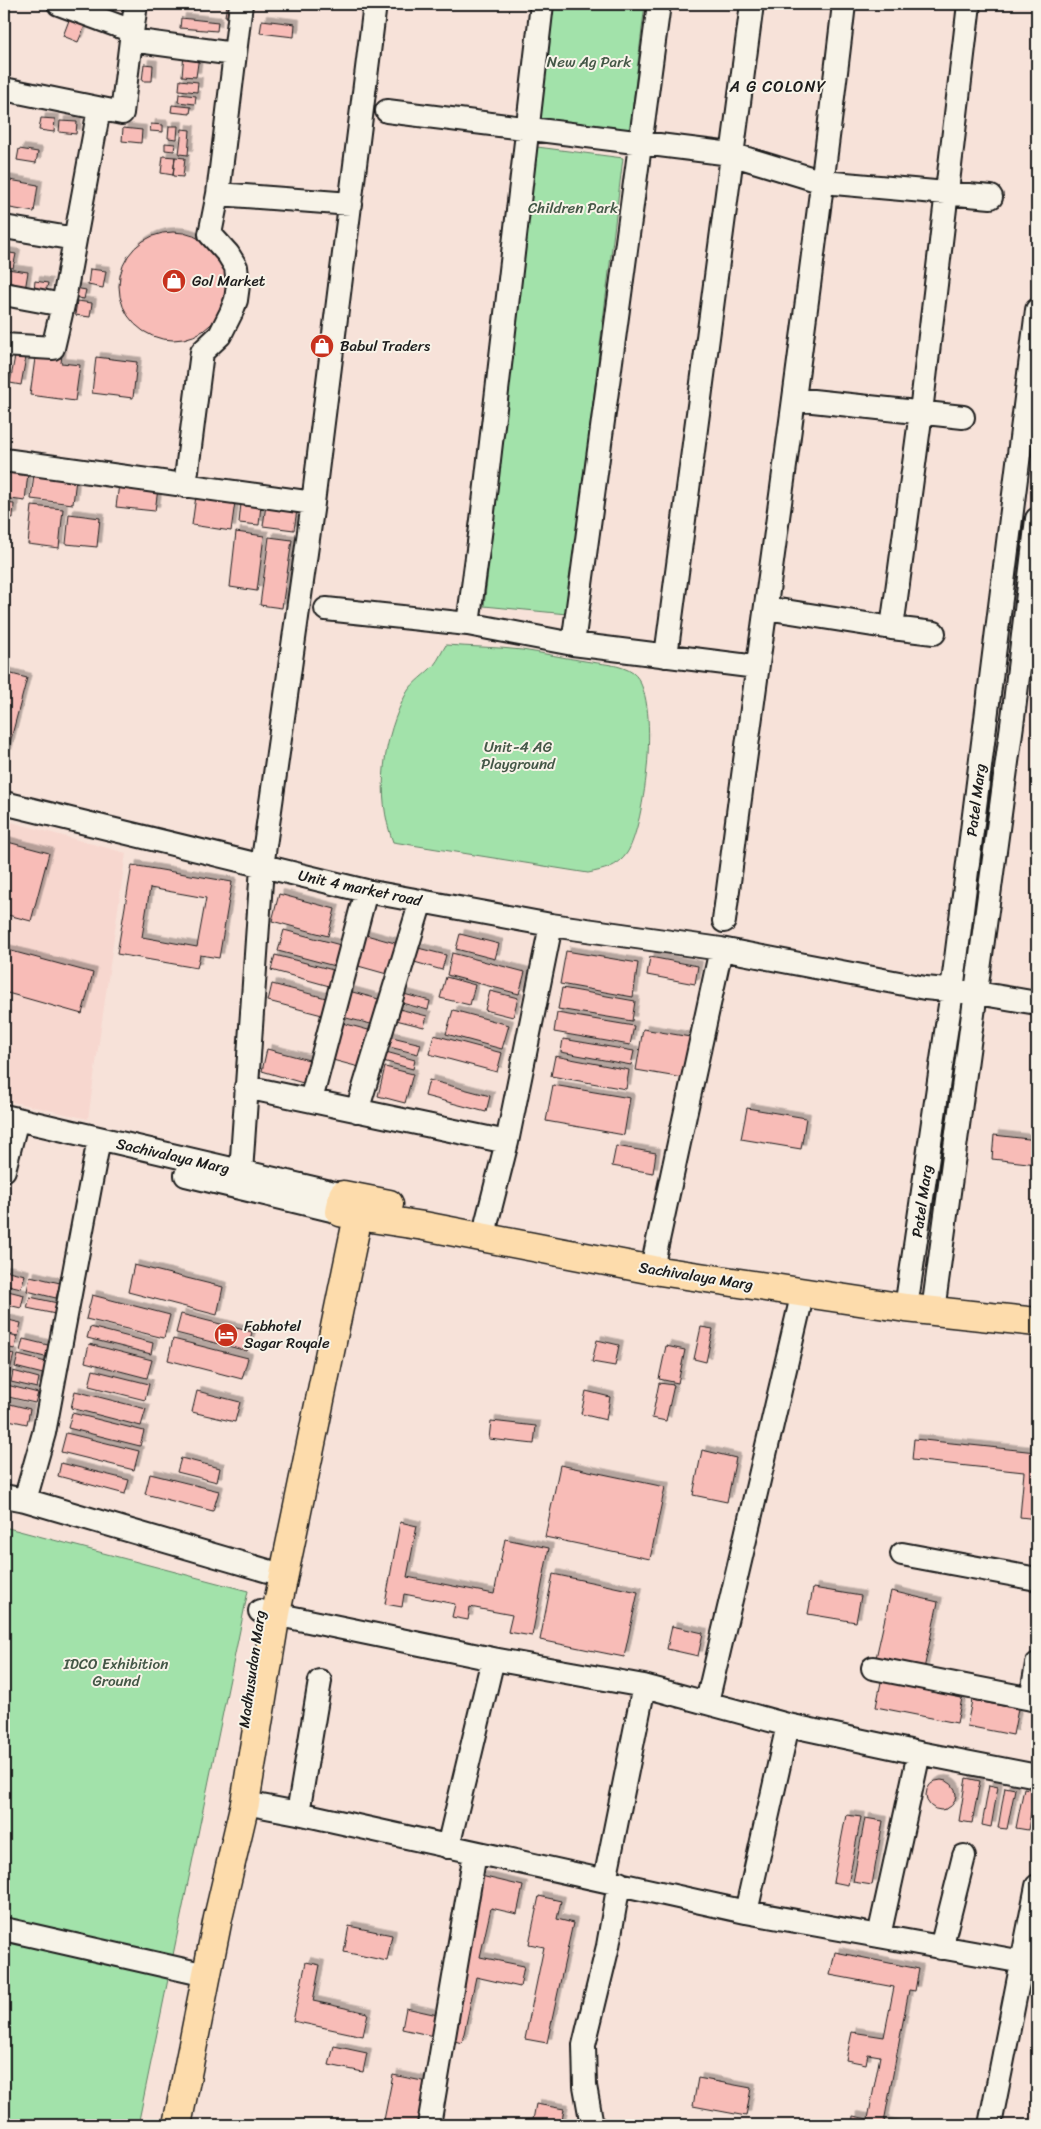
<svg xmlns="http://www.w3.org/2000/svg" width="1041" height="2129" font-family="Sriracha,sans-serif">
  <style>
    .built { fill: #f7d7cf }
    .green { fill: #a2e2aa; stroke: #5f7f63 }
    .building { fill: #f8bcb7; stroke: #1c1c1c; fill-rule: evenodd; filter: url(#shadow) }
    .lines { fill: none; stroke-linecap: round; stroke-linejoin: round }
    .minor-casing { stroke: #1c1c1c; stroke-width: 26 }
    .major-casing { stroke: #1c1c1c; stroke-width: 31 }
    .minor { stroke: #f7f3e8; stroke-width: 22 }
    .major { stroke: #fddcac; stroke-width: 28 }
    .labels { text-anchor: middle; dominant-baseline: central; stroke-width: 4; stroke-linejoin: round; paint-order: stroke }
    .park-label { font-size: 15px; fill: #445747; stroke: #f7f3e8 }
    .poi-label { font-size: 15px; fill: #1c1c1c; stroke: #f7f3e8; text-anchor: start }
    .street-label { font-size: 15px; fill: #1c1c1c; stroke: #f7f3e8 }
    .neighbourhood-label { font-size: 16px; letter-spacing: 1px; fill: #1c1c1c; stroke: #f7f3e8 }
  </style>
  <defs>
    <filter id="shadow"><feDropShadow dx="4.5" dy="-4.5" stdDeviation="0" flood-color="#0004"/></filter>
  </defs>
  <rect width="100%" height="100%" fill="#f7e2d9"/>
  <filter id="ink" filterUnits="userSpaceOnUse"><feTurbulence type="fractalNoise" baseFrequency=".02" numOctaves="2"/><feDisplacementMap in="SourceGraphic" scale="10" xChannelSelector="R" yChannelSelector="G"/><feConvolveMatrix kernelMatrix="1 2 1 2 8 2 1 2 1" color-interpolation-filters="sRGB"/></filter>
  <g filter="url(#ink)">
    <path class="built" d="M4 820 126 853 88 1119 4 1100Z"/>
    <path class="green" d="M546 4H645L630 130 532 121Z
      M537 147 623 158 567 614 484 606Z
      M446 645C471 647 497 647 522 650 543 653 564 658 585 661 600 664 621 664 633 673 662 695 645 825 627 853 618 867 603 870 588 873L393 842C375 794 383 737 407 692 413 682 426 674 434 665 439 659 442 651 446 645Z
      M4 1527 248 1591 138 2125H4Z"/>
    <path class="building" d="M87 4H115L113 12Z
      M227 4H237L236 17 225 16Z
      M71 15 87 21 78 42 63 36Z
      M181 18 218 22 217 31 180 28Z
      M262 20 295 24 294 37 260 33Z
      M184 54 199 56 196 77 182 76Z
      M144 64 153 65 152 81H142Z
      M180 80 198 82 197 92 179 90Z
      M179 94 196 96 195 104 178 102Z
      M172 105 191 107 190 114 171 112Z
      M41 118 55 119 54 132 39 130Z
      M60 121 77 122 76 134 59 132Z
      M151 124 163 125V132L150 131Z
      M169 126H178L177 139 168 138Z
      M123 128 142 130 141 143 122 141Z
      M182 129 190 130 188 155 179 154Z
      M165 143 175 144 174 151 165 150Z
      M19 149 38 152 36 163 17 160Z
      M163 156 175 157 173 175 161 173Z
      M175 157 185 158 183 177 173 176Z
      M4 179 38 185 34 212 4 207Z
      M119 286a54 54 0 1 1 108 0a54 54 0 1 1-108 0Z
      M4 252 16 254 13 268 4 266Z
      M7 269 28 272 25 290 5 287Z
      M90 269 106 271 103 288 88 285Z
      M35 281 48 283 46 292 34 290Z
      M75 288 86 290 84 299 74 297Z
      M77 301 92 303 90 317 75 315Z
      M36 351 62 355 61 363 80 365 75 401 30 395Z
      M15 356 26 357 21 385 10 383Z
      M96 357 137 362 133 398 92 393Z
      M4 470 28 473 25 501 4 498Z
      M34 474 76 479 73 504 31 499Z
      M119 484 158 489 155 511 116 507Z
      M196 496 235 502 231 531 192 525Z
      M4 503 14 504 13 518 4 517Z
      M241 503 261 505 259 525 239 523Z
      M266 505 297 510 294 530 263 526Z
      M32 506 63 509 59 548 28 544Z
      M69 514 100 518 97 547 66 544Z
      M236 532 264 536 257 591 230 587Z
      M269 537 292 540 282 608 260 605Z
      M4 672 27 678 7 754 4 753Z
      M4 841 49 853 31 921 4 914Z
      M132 865 232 882 219 958 200 955 197 968 117 954ZM150 888 206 898 197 947 142 937Z
      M279 894 335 909 328 936 272 921Z
      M284 930 348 947 342 968 278 951Z
      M359 933 402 945 394 976 351 964Z
      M460 934 499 944 495 959 456 949Z
      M414 947 446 955 442 970 411 961Z
      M4 949 93 973 82 1014 4 992Z
      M566 951 638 963 633 997 560 984Z
      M452 953 525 972 519 994 447 975Z
      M275 955 337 971 333 987 271 970Z
      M650 957 698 966 695 984 647 975Z
      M446 977 475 985 470 1005 440 998Z
      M272 984 330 999 326 1016 268 1001Z
      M562 988 635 1001 632 1021 558 1009Z
      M345 990 386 1001 379 1026 338 1016Z
      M490 991 518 998 513 1017 485 1010Z
      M400 993 430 1001 428 1010 398 1002Z
      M395 1008 427 1016 424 1027 392 1019Z
      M453 1010 509 1025 502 1049 446 1034Z
      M557 1013 634 1026 630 1045 554 1032Z
      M335 1021 372 1031 363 1068 325 1058Z
      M643 1029 696 1038 689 1079 636 1070Z
      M434 1035 502 1053 497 1072 429 1054Z
      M388 1036 421 1044 418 1054 385 1046Z
      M563 1039 634 1051 631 1065 561 1052Z
      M267 1049 309 1060 303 1083 262 1071Z
      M386 1052 415 1060 413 1069 383 1061Z
      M555 1056 629 1070 626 1089 551 1076Z
      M385 1067 413 1074 405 1103 378 1096Z
      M429 1080 490 1096 486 1112 425 1096Z
      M553 1085 630 1098 624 1135 546 1121Z
      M747 1108 806 1118 801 1149 741 1139Z
      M994 1135 1037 1140V1164L992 1159Z
      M616 1146 656 1153 653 1173 612 1166Z
      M134 1265 223 1287 217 1315 128 1292Z
      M4 1270 25 1275 21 1288 4 1284Z
      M30 1276 60 1283 56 1298 27 1291Z
      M4 1290 24 1295 21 1308 4 1304Z
      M92 1295 170 1315 164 1338 86 1319Z
      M30 1297 62 1304 60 1315 27 1308Z
      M181 1314 252 1332 247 1351 176 1333Z
      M4 1319 21 1323 18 1336 4 1333Z
      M90 1327 153 1343 151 1354 87 1338Z
      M701 1327 713 1329 706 1362 694 1359Z
      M4 1334 17 1337 15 1349 4 1347Z
      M23 1339 52 1346 49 1358 20 1351Z
      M173 1339 248 1358 242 1379 168 1360Z
      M597 1340 619 1345 615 1366 592 1362Z
      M89 1344 152 1360 147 1378 85 1362Z
      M666 1346 685 1350 678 1383 659 1379Z
      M4 1352 14 1354 8 1378 4 1377Z
      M18 1355 46 1362 43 1374 15 1367Z
      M93 1370 149 1384 145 1400 89 1386Z
      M13 1371 39 1378 37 1388 11 1382Z
      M659 1383 674 1385 666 1421 652 1418Z
      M7 1385 38 1393 35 1403 4 1396Z
      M75 1391 146 1409 141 1426 71 1408Z
      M197 1391 240 1402 235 1422 192 1412Z
      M586 1391 610 1397 606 1420 581 1414Z
      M6 1403 30 1409 27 1424 4 1419Z
      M72 1413 144 1431 140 1446 68 1428Z
      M491 1421 536 1426 534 1444 489 1439Z
      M66 1433 139 1451 134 1470 61 1452Z
      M914 1439 1036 1452 1037 1450V1519L1020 1517 1024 1472 912 1460Z
      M702 1450 736 1458 727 1502 693 1495Z
      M181 1458 220 1468 217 1482 177 1472Z
      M61 1463 129 1480 125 1494 58 1476Z
      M560 1465 665 1487 650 1559 545 1537Z
      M150 1474 219 1491 213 1511 145 1494Z
      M400 1522 417 1526 407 1577 494 1594 505 1539 549 1548 532 1636 508 1632 512 1615 470 1607 468 1620 452 1617 455 1604 404 1594 402 1607 385 1604Z
      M553 1574 638 1592 624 1657 540 1640Z
      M813 1588 861 1596 856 1622 808 1614Z
      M891 1591 938 1602 924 1669 876 1658Z
      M672 1626 703 1633 698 1656 667 1649Z
      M882 1677 963 1693 957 1723 876 1707Z
      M972 1700 1018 1709 1013 1735 967 1726Z
      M966 1778 980 1781 972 1823 959 1821Z
      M926 1795a15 15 0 1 1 30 0a15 15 0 1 1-30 0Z
      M989 1785 998 1787 991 1827 982 1825Z
      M1005 1787 1015 1789 1007 1829 998 1828Z
      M1024 1788 1035 1790 1028 1830 1016 1828Z
      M846 1815 861 1817 848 1885 833 1882Z
      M865 1818 883 1821 872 1885 853 1882Z
      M481 1876 523 1886 517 1914 491 1908 480 1957 524 1966 520 1987 476 1977 462 2043 447 2039Z
      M539 1896 561 1901 557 1919 573 1923 547 2043 525 2039 544 1947 529 1944Z
      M349 1926 392 1935 387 1961 344 1952Z
      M835 1952 919 1969 915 1991 909 1990 884 2122 897 2125H852L853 2116 868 2119 880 2056 868 2054 866 2064 846 2060 852 2032 884 2037 894 1987 830 1975Z
      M306 1962 320 1965 313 2001 368 2013 363 2036 293 2021Z
      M406 2008 442 2016 438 2037 402 2029Z
      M334 2046 367 2053 363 2072 329 2065Z
      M393 2075 432 2083 423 2125H383Z
      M698 2078 751 2088 746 2116 693 2106Z
      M536 2104 564 2109 561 2125H532Z"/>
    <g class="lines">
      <g class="minor-casing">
        <path id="minor" d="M59 4 132 31
          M131 40 136 4
          M4 89 122 113 131 40 234 54
          M387 111 731 154 823 182 991 197
          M218 194 351 204
          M4 227 75 239
          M4 294 63 305
          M4 345 53 348 63 305 99 109
          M794 399 963 417
          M4 460 313 503
          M185 486 202 352 220 335 231 313 236 300 238 285 236 267 228 254 210 234 218 194 241 4
          M766 608 892 628 934 633
          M326 609 468 624 573 644 757 667
          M468 624 482 520 542 4
          M892 628 921 412 969 4
          M573 644 659 4
          M666 656 752 4
          M4 803 366 891 551 925 721 949 925 988 977 993 1037 1003
          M724 921C763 615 809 310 844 4
          M246 1087 507 1142
          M311 1100 366 891
          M357 1111 421 901
          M4 1116 343 1195
          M4 1170 14 1131
          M241 1172 262 867 313 503 375 4
          M186 1175 340 1212
          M485 1239 487 1221 507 1142 551 925
          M653 1270 655 1254 721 949
          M906 1308 952 991 1037 310
          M933 1311 1014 710 1037 519
          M4 1496 25 1500 268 1571
          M25 1500 44 1433 99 1139
          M902 1554 1037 1579
          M260 1611 493 1659 644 1686 788 1725 919 1753 1037 1776
          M873 1668 1037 1700
          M1031 1699 1037 1664
          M707 1702 803 1292
          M245 1803 298 1813 746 1912 1023 1962
          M298 1813 320 1681
          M448 1847 493 1659
          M605 1880 644 1686
          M746 1912 788 1725
          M4 1929 193 1972
          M879 1936 919 1753
          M941 1948 964 1856
          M429 2125 475 1853
          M592 2125 585 2086 584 2045 608 1946 619 1883
          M990 2125 1037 1886"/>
      </g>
      <g class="major-casing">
        <path id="major" d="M360 1203 358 1216 340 1212 343 1195 389 1204
          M177 2125 218 1918 245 1803 276 1613 358 1216 424 1226 653 1270 906 1308 1037 1322"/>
      </g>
      <use href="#minor" class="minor"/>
      <use href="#major" class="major"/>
    </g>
  </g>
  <defs>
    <g id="shop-disc" transform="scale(1.25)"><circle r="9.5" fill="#c8321e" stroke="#f7f3e8"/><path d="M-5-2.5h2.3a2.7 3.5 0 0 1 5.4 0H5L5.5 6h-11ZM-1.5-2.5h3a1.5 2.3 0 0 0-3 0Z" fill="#fff"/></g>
    <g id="hotel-disc" transform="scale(1.25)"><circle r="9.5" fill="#c8321e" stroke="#f7f3e8"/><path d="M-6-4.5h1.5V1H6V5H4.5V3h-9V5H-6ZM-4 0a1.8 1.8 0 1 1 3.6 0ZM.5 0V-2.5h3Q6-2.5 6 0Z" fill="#fff"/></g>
  </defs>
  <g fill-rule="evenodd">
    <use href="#shop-disc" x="174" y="281"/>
    <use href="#shop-disc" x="322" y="346"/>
    <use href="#hotel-disc" x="226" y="1335"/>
  </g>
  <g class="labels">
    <g class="park-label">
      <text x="589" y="62">New Ag Park</text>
      <text x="573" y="208">Children Park</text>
      <text x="518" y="747">Unit-4 AG<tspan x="518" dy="17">Playground</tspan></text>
      <text x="116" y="1664">IDCO Exhibition<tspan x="116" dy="17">Ground</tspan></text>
    </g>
    <g class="poi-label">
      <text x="192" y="281">Gol Market</text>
      <text x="340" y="346">Babul Traders</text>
      <text x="244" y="1326">Fabhotel<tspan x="244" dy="17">Sagar Royale</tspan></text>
    </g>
    <g class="street-label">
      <text transform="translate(976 800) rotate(-83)">Patel Marg</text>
      <text transform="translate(360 888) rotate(12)">Unit 4 market road</text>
      <text transform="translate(173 1156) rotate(13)">Sachivalaya Marg</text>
      <text transform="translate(922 1201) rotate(-82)">Patel Marg</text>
      <text transform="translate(696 1276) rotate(9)">Sachivalaya Marg</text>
      <text transform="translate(252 1669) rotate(-82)">Madhusudan Marg</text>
    </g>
    <g class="neighbourhood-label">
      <text x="778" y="86">A G COLONY</text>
    </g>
  </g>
  <rect width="1041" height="2129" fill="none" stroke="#f7f3e8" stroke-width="20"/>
  <rect x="10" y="10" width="1021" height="2109" fill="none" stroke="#1c1c1c" stroke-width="2" filter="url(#ink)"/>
</svg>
